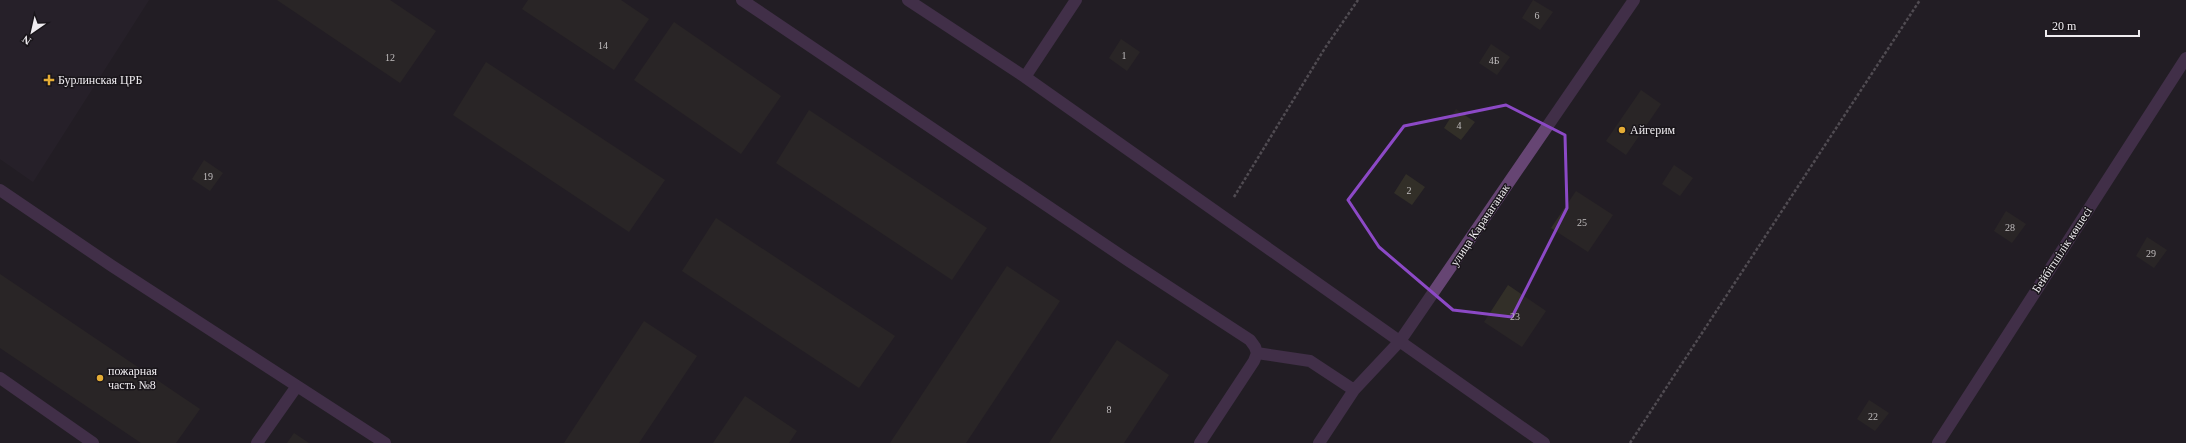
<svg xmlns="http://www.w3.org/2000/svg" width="2186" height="443" font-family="Georgia,serif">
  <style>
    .built { fill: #2c2530 }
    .building { fill: #322f28 }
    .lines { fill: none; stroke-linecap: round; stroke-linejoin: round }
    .path { stroke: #888489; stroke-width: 2.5; stroke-dasharray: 3 2; stroke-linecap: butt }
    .service { stroke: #664573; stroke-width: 12 }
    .minor { stroke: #664573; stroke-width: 12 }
    .marked { fill: none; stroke: #8c49c6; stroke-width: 3; stroke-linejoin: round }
    .poi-dot { fill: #e5ad35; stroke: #19151a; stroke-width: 1.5 }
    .labels { text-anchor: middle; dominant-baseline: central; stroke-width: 3; stroke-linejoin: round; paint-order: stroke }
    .number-label { font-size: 10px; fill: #c0bdbe }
    .poi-label { font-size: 12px; fill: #efecf0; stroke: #19151a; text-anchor: start }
    .street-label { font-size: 12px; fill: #efecf0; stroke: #19151a }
  </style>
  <rect width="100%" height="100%" fill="#221e24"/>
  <path class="built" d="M0 0H149L33 182 0 159Z"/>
  <path class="building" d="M277 0H390L436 31 400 83Z
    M528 0H621L649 19 614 70 522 9Z
    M1533 0 1553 12 1540 30 1522 18Z
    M674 22 781 96 741 154 634 80Z
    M1121 39 1140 52 1127 71 1109 58Z
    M1491 44 1510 57 1497 75 1479 63Z
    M486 62 665 180 629 232 453 115Z
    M1641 90 1661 104 1626 155 1606 141Z
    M1456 109 1475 122 1461 140 1444 128Z
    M809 110 987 228 952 280 776 163Z
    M204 160 223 173 210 191 192 179Z
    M1674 165 1693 178 1680 196 1662 184Z
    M1406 174 1425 187 1412 205 1394 193Z
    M1576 191 1613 215 1588 252 1551 228Z
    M2006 211 2026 224 2012 243 1994 231Z
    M716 218 895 336 859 388 682 271Z
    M2147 237 2167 250 2154 268 2136 256Z
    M1007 266 1060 301 966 443H890Z
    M0 274 200 409 176 443H141L0 348Z
    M1508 285 1546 311 1522 347 1484 322Z
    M644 321 697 356 639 443H564Z
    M1117 340 1169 375 1124 443H1049Z
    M745 396 797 431 789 443H713Z
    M1869 400 1889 413 1875 431 1857 419Z
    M294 433 309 443H287Z"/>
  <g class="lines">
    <path class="path" d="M1234 197 1325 48 1358 0
      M1630 443 1920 0"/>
    <path class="service" d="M0 190 112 266 297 386
      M0 378 93 443
      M257 443 297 386 385 443"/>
    <path class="minor" d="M742 0 1129 261 1250 340 1255 347 1257 353 1310 361 1354 390
      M908 0 1025 77 1544 443
      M1025 77 1076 0
      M1200 443 1254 361 1257 353
      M1319 443 1354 390 1400 341 1634 0
      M1938 443 2186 58"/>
  </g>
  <path d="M0 0H2186V443H0ZM1506 105 1565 135 1567 208 1512 317 1453 310 1379 247 1348 200 1404 126Z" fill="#221e24" fill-opacity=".55" fill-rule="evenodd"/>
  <path class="marked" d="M1506 105 1565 135 1567 208 1512 317 1453 310 1379 247 1348 200 1404 126Z"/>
  <g class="poi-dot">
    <path d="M47 74h4v4h4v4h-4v4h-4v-4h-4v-4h4z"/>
    <circle cx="1622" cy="130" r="4"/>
    <circle cx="100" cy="378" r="4"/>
  </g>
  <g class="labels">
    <g class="number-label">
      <text x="1537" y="15">6</text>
      <text x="603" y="45">14</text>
      <text x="1124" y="55">1</text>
      <text x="390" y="57">12</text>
      <text x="1494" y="60">4Б</text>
      <text x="1459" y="125">4</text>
      <text x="208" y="176">19</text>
      <text x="1409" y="190">2</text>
      <text x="1582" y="222">25</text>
      <text x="2010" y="227">28</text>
      <text x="2151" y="253">29</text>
      <text x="1515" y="316">23</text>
      <text x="1109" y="409">8</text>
      <text x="1873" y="416">22</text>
    </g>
    <g class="poi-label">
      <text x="58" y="80">Бурлинская ЦРБ</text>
      <text x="1630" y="130">Айгерим</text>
      <text x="108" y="371">пожарная<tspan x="108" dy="14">часть №8</tspan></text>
    </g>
    <g class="street-label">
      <text transform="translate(1480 225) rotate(-56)">улица Карачаганак</text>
      <text transform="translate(2062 250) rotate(-57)">Бейбітшілік көшесі</text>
    </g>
  </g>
  <g transform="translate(32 32) rotate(214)" stroke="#19151a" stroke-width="3" paint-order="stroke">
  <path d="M0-3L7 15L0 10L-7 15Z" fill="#efecf0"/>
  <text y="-6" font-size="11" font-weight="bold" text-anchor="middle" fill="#efecf0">N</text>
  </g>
  <path d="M2046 30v6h93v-6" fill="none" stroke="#efecf0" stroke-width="2"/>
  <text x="2052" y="30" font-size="12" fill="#efecf0" stroke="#19151a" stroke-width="3" paint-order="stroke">20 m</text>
</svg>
